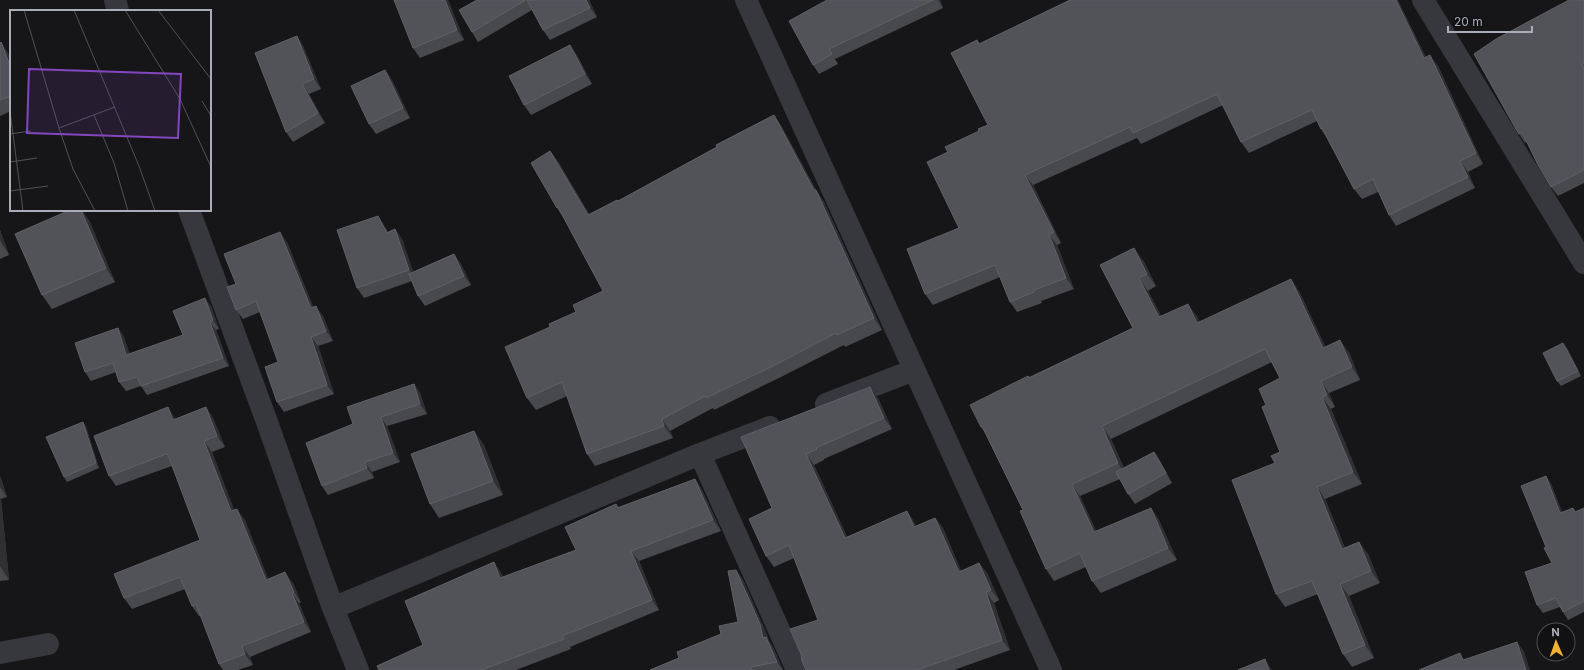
<svg xmlns="http://www.w3.org/2000/svg" width="1584" height="670" font-family="Inter,sans-serif">
  <style>
    .lines { fill: none; stroke-linecap: round; stroke-linejoin: round }
    .minor { stroke: #37383d; stroke-width: 22 }
    .wall { fill: #47494d }
    .shaded-wall { fill: #2f3033 }
    .building { fill: #525359; stroke: #5f6168 }
    .inset-road { fill: none; stroke: #505258; stroke-width: 1 }
    .view { fill: #8446be; fill-opacity: 0.15; stroke: #8446be; stroke-width: 2 }
    .inset-edge { fill: none; stroke: #a8adb8; stroke-width: 2 }
  </style>
  <rect width="100%" height="100%" fill="#161618"/>
  <g class="lines">
    <path class="minor" d="M115 0 118 11
      M746 0 1051 670
      M1423 0 1584 263
      M189 210 267 422 333 608 358 670
      M826 404 914 370
      M700 454 797 670
      M333 608 700 454 770 427
      M0 653 48 644"/>
  </g>
  <path class="wall" d="M448 0 464 40 420 58 413 48Z
    M477 0H589L597 17 550 40 543 30 532 10 478 42 472 32Z
    M827 0H940L943 8 835 59 838 64 819 74 813 65Z
    M1584 0V183L1558 196 1551 187 1527 142 1525 143 1517 131Z
    M297 36 303 46 321 89 309 94 325 123 293 142 286 132Z
    M977 40 980 44 1426 57 1438 66 1483 164 1468 172 1475 188 1396 226 1389 215 1378 192 1362 199 1354 189 1328 140 1321 129 1317 121 1249 153 1241 142 1223 105 1141 144 1137 138 1033 185 1061 243 1057 245 1074 289 1041 301 1042 303 1017 312 1010 302 1000 277 933 305 925 294 959 228 948 152 988 125Z
    M1 42 9 55 11 59V111L0 116V43Z
    M577 55 592 84 531 115 524 105Z
    M385 70 392 80 410 118 376 134 369 124Z
    M774 115 782 127 816 190 824 202 882 330 845 347 844 345 781 377 714 410 713 408 670 431 673 438 595 466 587 454 567 396 536 410 527 398 550 327 576 312 603 291 563 217 557 208 550 151 559 163 589 214 618 201 717 147Z
    M378 216 388 232 395 229 402 239 413 272 454 254 461 264 471 285 425 306 418 296 412 281 364 298 357 288Z
    M89 220 115 282 52 309 42 295Z
    M0 230 9 255 0 259Z
    M287 242 313 307 323 316 333 341 318 346 334 394 284 412 277 402 278 362 260 312 243 319 236 310V284Z
    M1143 260 1156 286 1148 291 1161 316H1197L1199 322 1299 291 1325 347 1349 352 1360 380 1329 393 1335 407 1331 409 1362 484 1325 499 1345 548 1359 542 1368 554 1380 583 1349 596 1374 658 1352 667 1343 654 1318 594 1285 607 1276 594 1275 463 1280 452 1266 405 1280 378 1272 362 1111 439 1124 468 1154 452 1160 461 1172 483 1135 504 1128 494 1120 479 1080 496 1096 531 1151 508 1159 520 1177 560 1101 593 1092 581 1086 567 1054 581 1046 569 1023 510 985 433 981 427 1029 377 1133 328 1100 265Z
    M211 306 219 329 216 330 229 366 147 395 141 386 126 391 119 382 116 372 91 381 85 372 118 328 124 337 129 354 183 335Z
    M1567 348 1581 376 1561 386 1557 381Z
    M414 384 420 393 427 414 387 426 400 462 372 472 374 478 328 495 322 486 353 424Z
    M878 398 892 429 824 459V460L814 465 847 537 907 511 914 522 916 526 935 518 943 528 961 571 979 563 987 573 999 600 994 603 1010 650 954 670H806L818 620 794 558 774 567 766 556 772 508 741 437Z
    M206 407 213 418 225 447 212 452 234 510 245 520 268 579 293 583 301 603H299L311 632 250 657 253 665 238 670H223L219 664 201 616H199L192 606 185 589 132 609 124 598 200 540 172 466 116 486 109 476 175 418 176 419Z
    M83 422 86 427 99 468 67 482 64 477Z
    M474 431 484 445 503 495 439 518 430 504Z
    M0 476 7 497 1 499 9 580 0 581Z
    M1546 476 1551 484 1562 512H1576L1584 508V612L1568 620 1563 612 1560 607 1543 613 1537 605 1552 563 1546 547Z
    M695 479 702 490 721 531 639 561 659 610 570 647 571 649 516 670H379L423 645 494 562 501 573 503 577 576 550 618 507Z
    M736 570 743 580 767 635 769 641 773 647 783 670H650L679 658 721 634 738 622Z"/>
  <path class="shaded-wall" d="M445 0H448L464 40 457 30Z
    M586 0H589L597 17 590 8Z
    M938 0H940L943 8Z
    M1396 0H1398L1432 69 1424 58Z
    M297 36 303 46 321 89 314 79Z
    M1 42 9 55 11 59V68Z
    M570 45 577 55 592 84 585 74Z
    M1430 55 1438 66 1483 164 1476 153Z
    M385 70 392 80 410 118 403 108Z
    M302 84 309 94 325 123 318 113Z
    M774 115 782 127 816 190 824 202 882 330 874 318 814 190Z
    M550 151 559 163 596 227 588 215Z
    M1460 161 1468 172 1475 188 1468 177Z
    M1025 175 1033 185 1061 243 1054 232Z
    M81 210H82L89 220 115 282 106 268Z
    M378 216 384 226 394 242 387 233Z
    M395 229 402 239 416 279 409 270Z
    M0 230 9 255 2 244 0 240Z
    M280 232 287 242 318 318 311 308Z
    M1049 234 1057 245 1074 289 1066 278Z
    M1134 248 1143 260 1156 286 1147 274Z
    M454 254 461 264 471 285 464 276Z
    M1139 278 1148 291 1168 329 1159 317Z
    M1291 279 1299 291 1332 360 1323 348Z
    M205 298 211 306 219 329 213 320Z
    M1188 304 1197 316 1206 335 1197 323Z
    M316 306 323 316 333 341 326 331Z
    M210 322 216 330 229 366 223 358Z
    M118 328 124 337 133 363 126 355Z
    M311 337 318 346 334 394 327 385Z
    M1340 340 1349 352 1360 380 1352 367Z
    M1563 343 1567 348 1581 376 1578 371Z
    M1321 381 1329 393 1335 407 1327 395Z
    M414 384 420 393 427 414 420 404Z
    M870 387 878 398 892 429 884 418Z
    M1322 397 1331 409 1362 484 1353 472Z
    M168 407 175 418 180 430 173 420Z
    M206 407 213 418 225 447 217 436Z
    M381 417 387 426 400 462 393 453Z
    M662 419 670 431 673 438 664 426Z
    M83 422 86 427 99 468 96 463Z
    M1102 426 1111 439 1127 476 1118 463Z
    M474 431 484 445 503 495 493 481Z
    M204 441 212 452 239 522 231 511Z
    M1154 452 1160 461 1172 483 1166 473Z
    M806 454 814 465 853 549 845 538Z
    M365 462 372 472 374 478 367 468Z
    M0 476 7 497 0 487Z
    M1546 476 1551 484 1566 522 1560 513Z
    M695 479 702 490 721 531 713 520Z
    M1072 484 1080 496 1103 545 1094 532Z
    M1317 487 1325 499 1350 561 1342 549Z
    M0 498 1 499 9 580 0 566Z
    M1151 508 1159 520 1177 560 1168 548Z
    M237 509 245 520 273 591 266 580Z
    M907 511 914 522 921 538 914 527Z
    M935 518 943 528 966 583 959 572Z
    M1359 542 1368 554 1380 583 1371 571Z
    M631 551 639 561 659 610 652 600Z
    M494 562 501 573 508 589 500 578Z
    M979 563 987 573 999 600 991 590Z
    M736 570 743 580 767 635 769 641 773 647 783 670 777 662 763 638Z
    M285 572 293 583 301 603 294 592Z
    M1340 584 1349 596 1374 658 1365 645Z
    M986 592 994 603 1010 650 1002 640Z
    M292 593 299 603 311 632 304 622Z
    M1517 642 1524 651 1530 670H1526Z
    M242 646 250 657 253 665 245 654Z
    M1265 659 1271 669 1272 670H1269Z"/>
  <path class="building" d="M394 0H445L457 30 413 48Z
    M477 0H526L472 32 459 10Z
    M527 0H586L590 8 543 30Z
    M827 0H933L829 49 832 54 813 65 789 21Z
    M1070 0H1396L1424 58 1430 55 1476 153 1460 161 1468 177 1389 215 1373 179 1354 189 1322 128 1321 129 1312 110 1241 142 1217 94 1133 133 1130 127 1025 175 1054 232 1049 234 1066 278 1034 290V292L1010 302 995 265 925 294 907 249 959 228 927 162 948 152 945 147 979 131 978 129 988 125 951 53 977 40 979 44Z
    M1569 0H1584V63L1582 64 1584 68V170L1551 187 1538 165 1522 132 1519 134 1517 131 1474 54 1496 39Z
    M297 36 314 79 302 84 318 113 286 132 255 53Z
    M1 42 11 68V96L0 100V43Z
    M570 45 585 74 524 105 509 76Z
    M385 70 403 108 369 124 351 86Z
    M774 115 814 190H816L874 318 837 335 836 333 773 366 706 398 705 396 662 419 664 426 587 454 562 382 527 398 505 347 550 327 549 324 576 312 573 305 603 291 558 207 557 208 531 163 550 151 588 215 617 200 618 201 717 147 716 145Z
    M70 210H81L106 268 42 295 15 234Z
    M378 216 387 233 395 229 409 270 357 288 337 230Z
    M280 232 311 308 316 306 326 331 311 337 327 385 277 402 265 367 278 362 256 301 236 310 227 287 236 284 224 254Z
    M1134 248 1147 274 1139 278 1159 317 1188 304 1197 323 1291 279 1323 348 1340 340 1352 367 1321 381 1327 395 1322 397 1353 472 1317 487 1342 549 1359 542 1371 571 1340 584 1365 645 1343 654 1312 581 1276 594 1232 480 1275 463 1271 456 1280 452 1262 407 1266 405 1259 389 1280 378 1265 349 1102 426 1118 463 1072 484 1094 532 1151 508 1168 548 1092 581 1080 553 1046 569 1020 511 1023 510 982 426 981 427 970 405 1028 376 1029 378 1133 328 1100 265Z
    M454 254 464 276 418 296 409 274Z
    M205 298 213 320 210 322 223 358 141 386 137 377 119 382 113 363 85 372 75 343 118 328 126 355 183 335 173 311Z
    M1563 343 1578 371 1557 381 1543 353Z
    M414 384 420 404 381 417 393 453 365 462 367 468 322 486 306 443 353 424 347 407Z
    M870 387 884 418 816 448 817 449 806 454 845 538 907 511 914 527 935 518 959 572 979 563 991 590 986 592 1002 640 917 670H806L802 661 801 654 790 629 818 620 789 545 766 556 749 519 772 508 741 437Z
    M168 407 173 420 206 407 217 436 204 441 231 511 237 509 266 580 285 572 294 592 292 593 304 622 242 646 245 654 219 664 196 604 192 606 180 577 124 598 114 574 200 540 168 455 166 454 109 476 94 436Z
    M83 422 96 463 64 477 46 437Z
    M474 431 493 481 430 504 411 454Z
    M1154 452 1166 473 1128 494 1116 472Z
    M1546 476 1560 513 1573 508 1575 512 1584 508V601L1563 612 1556 598 1537 605 1525 572 1552 563 1544 548 1546 547 1521 486Z
    M695 479 713 520 631 551 652 600 562 636 564 639 481 670H379L377 666 423 645 405 601 494 562 500 578 576 550 565 527 616 504 618 508Z
    M736 570 760 624 763 638 766 637 777 662 751 667V670H650L679 658 677 652 721 634 719 626 738 622 728 571Z
    M1517 642 1526 670H1419L1460 653 1463 660Z
    M1265 659 1269 670H1238Z"/>
  <g transform="translate(10 10)">
    <rect width="201" height="201" fill="#161618"/>
    <path class="inset-road" d="M14 0 49 118 63 159 85 201M64 0 129 156 145 201M115 0 170 89 201 157M148 0 201 69M192 91 201 106M0 101 13 201M84 105 104 153 118 201M49 118 105 97M0 124 21 121M0 152 27 148M0 181 38 176"/>
    <path class="view" d="M19 59 171 64 168 128 17 123Z"/>
    <rect width="201" height="201" class="inset-edge"/>
  </g>
  <g transform="translate(1556 642) rotate(358)"><circle r="19" fill="#111113" stroke="#4d4f55"/>
  <path d="M0-3L7 15L0 10L-7 15Z" fill="#f2b134"/>
  <text y="-6" font-size="11" font-weight="bold" text-anchor="middle" fill="#a8adb8">N</text>
  </g>
  <path d="M1448 26v6h84v-6" fill="none" stroke="#a8adb8" stroke-width="2"/>
  <text x="1454" y="26" font-size="12" fill="#a8adb8" stroke="#111113" stroke-width="3" paint-order="stroke">20 m</text>
</svg>
